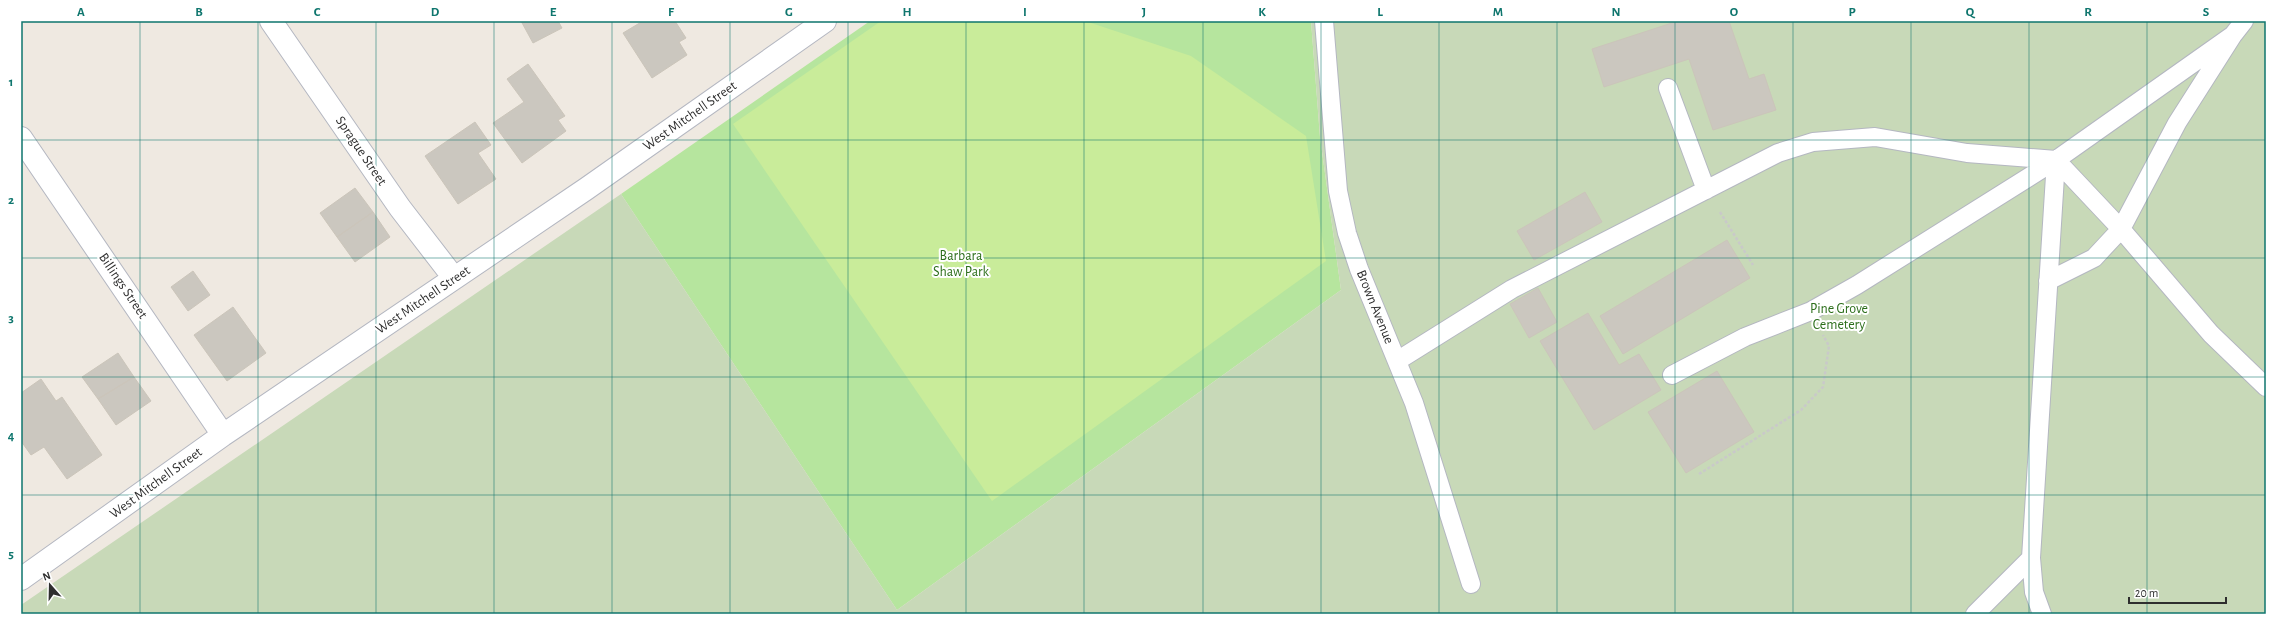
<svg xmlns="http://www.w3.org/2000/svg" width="2287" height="635" font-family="'Alegreya Sans',sans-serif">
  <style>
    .green { fill: #b6e59e }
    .cemetery { fill: #c8d9b8 }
    .pitch { fill: #c9ec9a }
    .building { fill: #cbc7bf; stroke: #cbc5ba }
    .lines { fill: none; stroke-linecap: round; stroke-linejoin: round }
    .lane-casing { stroke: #b4b7c1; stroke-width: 20 }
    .street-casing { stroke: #b4b7c1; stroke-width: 24 }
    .path { stroke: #c9c9c9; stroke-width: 2.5; stroke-dasharray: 3 2; stroke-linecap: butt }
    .lane { stroke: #fff; stroke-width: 18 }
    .street { stroke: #fff; stroke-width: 22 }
    .grid { fill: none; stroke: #0f766e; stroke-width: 1; stroke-opacity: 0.55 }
    .labels { text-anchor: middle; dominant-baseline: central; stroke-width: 4; stroke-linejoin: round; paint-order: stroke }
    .street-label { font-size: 14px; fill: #2e2e2e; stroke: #fff }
    .park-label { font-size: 14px; fill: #2c6e1b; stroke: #fff }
    .neatline { fill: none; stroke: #0f766e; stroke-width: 1.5 }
    .grid-label { font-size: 13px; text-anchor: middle; font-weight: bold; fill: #0f766e }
  </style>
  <rect width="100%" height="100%" fill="#efe9e1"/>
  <path class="green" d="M870 21H1311L1320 137 1341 290 897 610 621 194Z"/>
  <path class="cemetery" d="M1311 21H2266V614H21V605L621 194 897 610 1341 290 1320 137Z"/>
  <path class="pitch" d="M881 21H1085L1191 56 1306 136 1326 261 992 501 733 124Z"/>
  <path class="building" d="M521 21H558L562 28 533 43Z
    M643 21H675L686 38 679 42 687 55 652 78 623 33Z
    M1678 21H1729L1749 79 1764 74 1776 110 1713 130 1689 59 1604 87 1592 49Z
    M528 64 565 116 558 120 566 131 522 163 493 123 524 102 507 79Z
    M475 122 491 145 478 153 496 179 458 204 425 156Z
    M355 188 373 212 337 237 320 213Z
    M1585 192 1602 222 1534 260 1517 231Z
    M373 212 390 237 355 262 337 237Z
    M1727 240 1750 278 1623 354 1600 316Z
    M193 271 210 295 188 311 171 287Z
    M1538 288 1557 322 1529 338 1510 304Z
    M233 307 266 353 227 381 194 335Z
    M1588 313 1619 365 1639 354 1661 390 1594 430 1540 341Z
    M118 353 134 377 98 399 82 377Z
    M1717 371 1754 432 1686 473 1648 412Z
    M134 377 151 401 116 425 98 399Z
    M41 379 56 401 62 397 102 455 67 479 44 447 31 455 21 441V393Z"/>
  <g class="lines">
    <g class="lane-casing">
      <path id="lane" d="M1324 21 1338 191 1347 233 1359 269 1414 403 1471 584
        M1668 88 1706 190
        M2048 281 2094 258 2121 229 2177 123 2233 35 2244 21
        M1397 361 1512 289 1778 153 1813 142 1875 137 1967 153 2056 160 2121 229 2211 334 2266 387
        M1672 375 1745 337 1811 311 1857 285 2056 160 2233 35
        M1975 614 2031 558
        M2042 614 2034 592 2031 558 2056 160"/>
    </g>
    <g class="street-casing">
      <path id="street" d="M271 21 400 208 454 278
        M21 138 223 435
        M21 579 223 435 586 189 825 21"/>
    </g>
    <path class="path" d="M1720 212 1753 265
      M1699 474 1801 410 1823 387 1829 346 1823 335"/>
    <use href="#lane" class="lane"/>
    <use href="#street" class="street"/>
  </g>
  <path class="grid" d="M140 21V614M258 21V614M376 21V614M494 21V614M612 21V614M730 21V614M848 21V614M966 21V614M1084 21V614M1203 21V614M1321 21V614M1439 21V614M1557 21V614M1675 21V614M1793 21V614M1911 21V614M2029 21V614M2147 21V614M21 140H2266M21 258H2266M21 377H2266M21 495H2266"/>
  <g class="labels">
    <g class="street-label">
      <text transform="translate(690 116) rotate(-35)">West Mitchell Street</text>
      <text transform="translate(361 151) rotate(56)">Sprague Street</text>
      <text transform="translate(123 286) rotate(56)">Billings Street</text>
      <text transform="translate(423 300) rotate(-34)">West Mitchell Street</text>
      <text transform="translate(1375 307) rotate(68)">Brown Avenue</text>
      <text transform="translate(156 483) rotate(-36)">West Mitchell Street</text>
    </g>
    <g class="park-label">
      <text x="961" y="256">Barbara<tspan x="961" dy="16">Shaw Park</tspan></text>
      <text x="1839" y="309">Pine Grove<tspan x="1839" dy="16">Cemetery</tspan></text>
    </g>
  </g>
  <rect width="2287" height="635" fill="none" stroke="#ffffff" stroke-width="44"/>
  <g transform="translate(50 585) rotate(340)" stroke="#ffffff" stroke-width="3" paint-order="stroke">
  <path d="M0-3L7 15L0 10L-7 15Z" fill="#2e2e2e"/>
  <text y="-6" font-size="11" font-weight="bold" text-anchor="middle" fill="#2e2e2e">N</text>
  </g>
  <path d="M2129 597v6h97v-6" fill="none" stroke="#2e2e2e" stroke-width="2"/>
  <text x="2135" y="597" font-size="12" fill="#2e2e2e" stroke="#ffffff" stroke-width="3" paint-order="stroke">20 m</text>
  <rect x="22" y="22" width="2243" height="591" class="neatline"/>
  <g class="grid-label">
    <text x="81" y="16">A</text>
    <text x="199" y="16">B</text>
    <text x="317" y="16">C</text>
    <text x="435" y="16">D</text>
    <text x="553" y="16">E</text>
    <text x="671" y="16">F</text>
    <text x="789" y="16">G</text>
    <text x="907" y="16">H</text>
    <text x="1025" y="16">I</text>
    <text x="1144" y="16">J</text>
    <text x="1262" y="16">K</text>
    <text x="1380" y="16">L</text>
    <text x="1498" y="16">M</text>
    <text x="1616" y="16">N</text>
    <text x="1734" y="16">O</text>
    <text x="1852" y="16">P</text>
    <text x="1970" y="16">Q</text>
    <text x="2088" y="16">R</text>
    <text x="2206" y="16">S</text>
    <text x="11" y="86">1</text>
    <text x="11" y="204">2</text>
    <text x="11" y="322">3</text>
    <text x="11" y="440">4</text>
    <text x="11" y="558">5</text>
  </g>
</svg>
